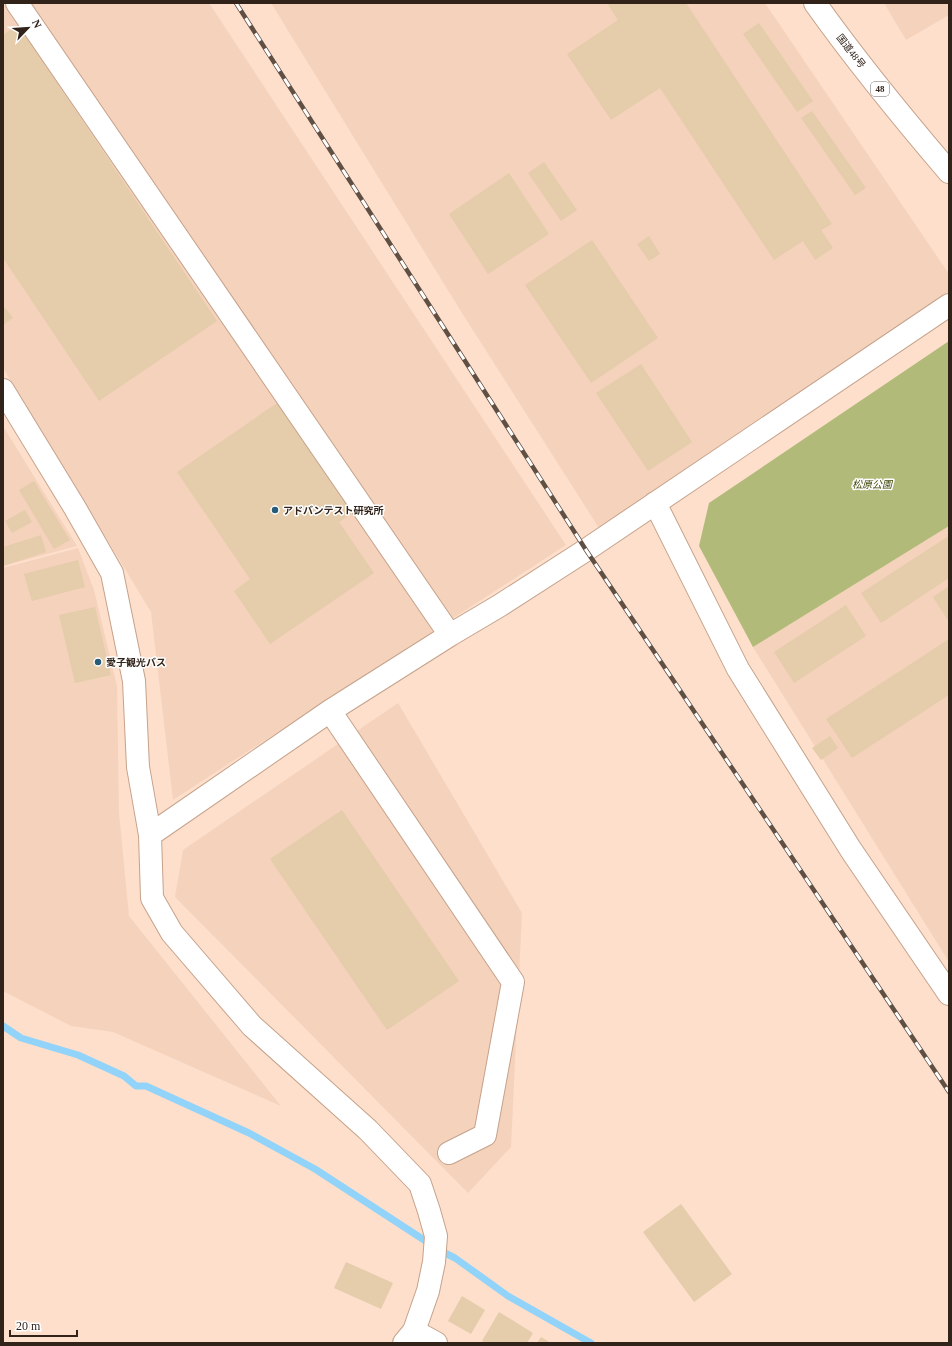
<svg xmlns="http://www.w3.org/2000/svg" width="952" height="1346" font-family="'Times New Roman','Noto Sans JP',serif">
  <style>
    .built { fill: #f5d2bc }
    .green { fill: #b1ba78 }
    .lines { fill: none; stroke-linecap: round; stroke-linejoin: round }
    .stream { stroke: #92d3f9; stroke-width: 7 }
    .building { fill: #e5ccaa }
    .minor-casing { stroke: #c5a28b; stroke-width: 24 }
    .highway-casing { stroke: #c5a28b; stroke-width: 24 }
    .minor { stroke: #fff; stroke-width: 22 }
    .highway { stroke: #fff; stroke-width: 22 }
    .rail-casing { stroke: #604f43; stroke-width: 4.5 }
    .rail { stroke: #fff; stroke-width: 3; stroke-dasharray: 9; stroke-linecap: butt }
    .poi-dot { fill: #275c78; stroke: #fff; stroke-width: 1.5 }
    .labels { text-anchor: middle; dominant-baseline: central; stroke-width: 3; stroke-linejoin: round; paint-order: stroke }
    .shield { fill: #fff; stroke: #6f655f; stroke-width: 1 }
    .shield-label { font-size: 9px; font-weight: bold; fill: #31231a }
    .street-label { font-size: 10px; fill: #31231a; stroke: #fff }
    .park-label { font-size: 10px; font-style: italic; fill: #424808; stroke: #fff }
    .poi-label { font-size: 10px; font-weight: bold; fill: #31231a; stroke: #fff; text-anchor: start }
  </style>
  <rect width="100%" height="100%" fill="#fddfcc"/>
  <path class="built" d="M3 3H209L566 545 173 800 151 612 3 368Z
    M271 3H765L949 274V292L780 409 599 528 462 313Z
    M884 3H949V15L906 40Z
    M3 426 77 546 3 566Z
    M949 526V962L753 647Z
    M78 548 94 590 117 686 119 813 129 916 281 1106 113 1032 71 1026 3 991V568Z
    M398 703 522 913 511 1147 468 1193 175 897 183 850Z"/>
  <path class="green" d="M949 341V526L753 647 699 546 709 503Z"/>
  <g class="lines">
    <path class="stream" d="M3 1026 21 1038 78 1055 124 1076 136 1086H146L249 1133 315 1169 441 1251 455 1258 508 1296 591 1343"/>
  </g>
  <path class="building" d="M607 3H686L832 224 821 230 833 248 815 260 803 241 774 260 660 88 611 120 567 54 618 20Z
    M759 23 813 101 797 112 743 34Z
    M18 25 217 321 99 401 3 258V35Z
    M812 111 866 188 855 195 801 118Z
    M544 162 577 210 561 221 528 173Z
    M509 173 549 234 488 274 449 214Z
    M649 236 660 254 649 261 637 244Z
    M592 240 658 338 591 383 525 285Z
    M3 305 13 318 3 325Z
    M641 364 692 442 648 471 596 393Z
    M277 403 352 513 339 522 374 573 270 644 234 591 250 579 177 472Z
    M34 481 70 540 54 549 19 490Z
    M25 510 32 522 12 533 5 521Z
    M41 535 46 552 3 566V547Z
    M947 537 949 540V578L881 623 861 593Z
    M78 560 85 587 32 601 24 574Z
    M949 586V622L933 597Z
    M846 605 866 636 794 683 774 652Z
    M95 607 111 675 75 683 59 615Z
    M949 639V695L852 758 826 719Z
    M830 736 838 748 821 760 812 748Z
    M342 810 459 981 387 1030 270 859Z
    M681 1204 732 1274 694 1302 643 1232Z
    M346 1262 393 1283 381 1309 334 1288Z
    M462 1296 485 1310 471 1334 448 1321Z
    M499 1312 533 1333 527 1343H486L482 1341Z
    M541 1337 551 1343H537Z"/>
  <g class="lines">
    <g class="minor-casing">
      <path id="minor" d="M17 3 450 635
        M3 390 75 508 112 573 134 681 138 767 150 835 152 898 172 933 252 1026 368 1130 420 1184 429 1211 436 1236 434 1262 428 1291 414 1331 404 1343
        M655 503 738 669 851 850 949 994
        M330 711 513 982 485 1135 449 1153
        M150 835 330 711 450 635 499 606 586 550 949 305
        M414 1331 436 1343"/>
    </g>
    <g class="highway-casing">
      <path id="highway" d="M815 3C857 62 902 117 949 172"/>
    </g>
    <use href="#minor" class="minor"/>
    <use href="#highway" class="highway"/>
    <g class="rail-casing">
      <path id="rail" d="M236 3 586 550 949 1092"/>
    </g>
    <use href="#rail" class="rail"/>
  </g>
  <g class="poi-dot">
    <circle cx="275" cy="510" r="4"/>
    <circle cx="98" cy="662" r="4"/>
  </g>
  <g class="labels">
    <rect class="shield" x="871" y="82" width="18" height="14" rx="3"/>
    <g class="shield-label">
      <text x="880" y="89">48</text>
    </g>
    <g class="street-label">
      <text transform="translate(851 51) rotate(52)">国道48号</text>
    </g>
    <g class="park-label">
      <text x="872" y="484">松原公園</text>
    </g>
    <g class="poi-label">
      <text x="283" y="510">アドバンテスト研究所</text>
      <text x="106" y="662">愛子観光バス</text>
    </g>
  </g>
  <rect width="952" height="1346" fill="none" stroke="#31231a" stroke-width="8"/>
  <g transform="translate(28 28) rotate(65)" stroke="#ffffff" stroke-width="3" paint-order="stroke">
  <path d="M0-3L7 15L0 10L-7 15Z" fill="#31231a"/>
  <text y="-6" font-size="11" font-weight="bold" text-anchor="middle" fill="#31231a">N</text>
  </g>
  <path d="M10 1330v6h67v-6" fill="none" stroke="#31231a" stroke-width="2"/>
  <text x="16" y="1330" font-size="12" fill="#31231a" stroke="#ffffff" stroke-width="3" paint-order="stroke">20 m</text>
</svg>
